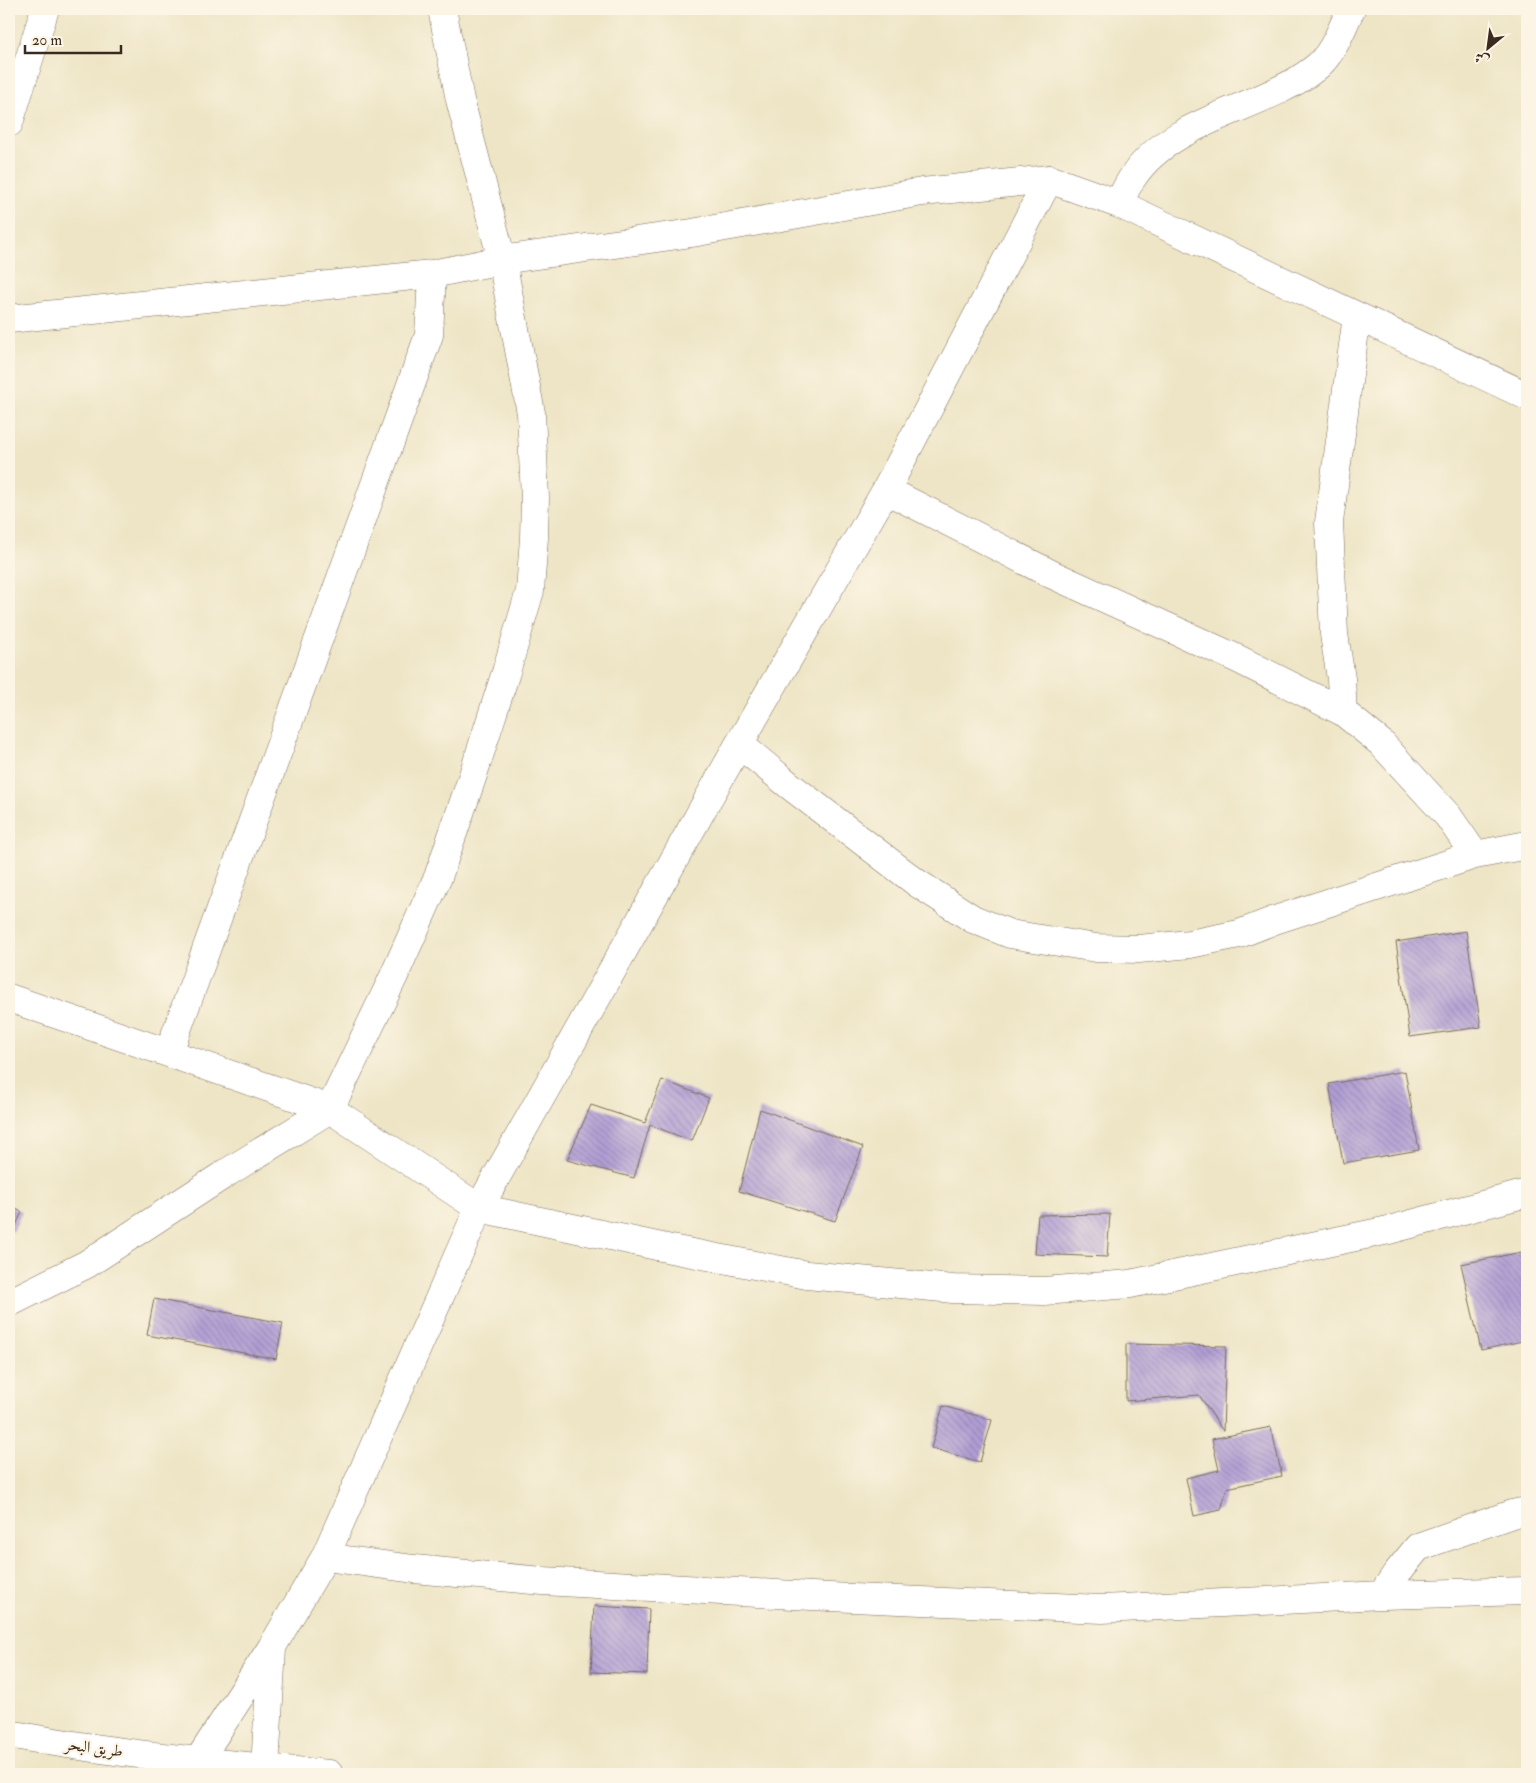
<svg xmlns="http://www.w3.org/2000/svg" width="1536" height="1783" font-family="'IM FELL Double Pica',Amiri,serif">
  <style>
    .building { fill: url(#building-back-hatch) }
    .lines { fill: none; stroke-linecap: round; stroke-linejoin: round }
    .minor-casing { stroke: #7a6b59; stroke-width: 29 }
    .secondary-casing { stroke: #7a6b59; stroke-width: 29 }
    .trunk-casing { stroke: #7a6b59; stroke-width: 29 }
    .minor { stroke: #fff; stroke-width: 28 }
    .secondary { stroke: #fff; stroke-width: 28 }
    .trunk { stroke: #fff; stroke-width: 28 }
    .labels { text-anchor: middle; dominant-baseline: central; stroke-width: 4.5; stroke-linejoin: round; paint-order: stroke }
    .street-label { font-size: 16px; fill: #3b2a1e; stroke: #fcf5e5 }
  </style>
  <defs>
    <pattern id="building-back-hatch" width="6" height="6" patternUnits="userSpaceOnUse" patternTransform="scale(1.25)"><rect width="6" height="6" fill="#b19ed5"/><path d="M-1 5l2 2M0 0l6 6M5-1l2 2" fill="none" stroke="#9181ac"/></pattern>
  </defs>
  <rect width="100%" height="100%" fill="#fcf5e5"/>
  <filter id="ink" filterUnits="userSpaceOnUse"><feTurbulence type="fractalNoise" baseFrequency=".02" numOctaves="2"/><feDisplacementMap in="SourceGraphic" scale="10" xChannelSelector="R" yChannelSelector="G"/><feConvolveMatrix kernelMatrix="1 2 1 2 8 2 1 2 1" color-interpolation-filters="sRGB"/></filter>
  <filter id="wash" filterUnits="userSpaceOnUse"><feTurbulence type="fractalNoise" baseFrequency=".0096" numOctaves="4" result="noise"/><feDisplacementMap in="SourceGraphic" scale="20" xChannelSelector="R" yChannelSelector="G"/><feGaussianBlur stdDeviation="1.12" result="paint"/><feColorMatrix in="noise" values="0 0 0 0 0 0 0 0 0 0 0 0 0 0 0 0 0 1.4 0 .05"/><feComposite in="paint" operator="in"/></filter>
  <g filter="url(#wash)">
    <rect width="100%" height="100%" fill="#eee5c6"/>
    <g id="blocks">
      <path class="building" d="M1466 931 1481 1027 1410 1037 1396 942Z
        M1405 1071 1419 1150 1343 1163 1329 1084Z
        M662 1080 709 1098 692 1141 650 1125 634 1178 567 1160 591 1105 645 1123Z
        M760 1109 863 1147 835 1221 739 1191Z
        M9 1206 22 1212 13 1232 9 1231Z
        M1110 1214 1107 1257 1035 1254 1038 1215Z
        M1527 1251V1340L1481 1350 1461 1264Z
        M154 1299 283 1323 276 1359 147 1335Z
        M1126 1344 1226 1346 1223 1431 1199 1395 1126 1401Z
        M943 1406 992 1420 980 1462 931 1448Z
        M1271 1427 1282 1476 1227 1488 1221 1510 1194 1516 1186 1478 1219 1470 1212 1439Z
        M594 1606 649 1609 647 1674 591 1672Z"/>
    </g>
  </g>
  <g filter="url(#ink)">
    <use href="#blocks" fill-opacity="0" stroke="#7a6b59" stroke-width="1"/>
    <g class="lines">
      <g class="minor-casing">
        <path id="minor" d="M1119 204C1123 195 1127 185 1133 177 1172 118 1261 110 1314 69 1333 55 1341 30 1351 9
          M9 319 432 274 502 260 692 233 922 192 1049 179 1119 204 1527 396
          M886 490 1051 574 1238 659 1343 712 1381 743 1448 816 1475 855
          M1343 712 1341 679 1334 634 1329 522 1357 316
          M739 744 789 785 917 883 973 919 1010 934 1096 948 1139 949 1190 944 1239 934 1275 920 1475 855 1527 845
          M9 998 330 1109 479 1208 671 1249 807 1275 953 1289 1044 1291 1130 1284 1389 1230 1527 1193
          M169 1052 429 335 432 274
          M9 1303 87 1264 228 1172 330 1109 393 978 438 877 472 778 506 672 530 591 534 538 535 498 531 413 502 260 460 100 442 9
          M325 1557 414 1569 543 1581 830 1597 1102 1609 1382 1595 1527 1591
          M1382 1595 1396 1574 1418 1547 1512 1514 1527 1511
          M198 1761 272 1647 325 1557 479 1208 739 744 886 490 1049 179
          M265 1768 272 1649"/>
      </g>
      <g class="secondary-casing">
        <path id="secondary" d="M9 123 45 9"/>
      </g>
      <g class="trunk-casing">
        <path id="trunk" d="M9 1734C115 1754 222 1764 329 1774"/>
      </g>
      <use href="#minor" class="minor"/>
      <use href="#secondary" class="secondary"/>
      <use href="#trunk" class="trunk"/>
    </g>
  </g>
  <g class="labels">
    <g class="street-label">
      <text transform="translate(94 1748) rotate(7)">طريق البحر</text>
    </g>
  </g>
  <rect width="1536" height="1783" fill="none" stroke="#fcf5e5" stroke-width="30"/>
  <g transform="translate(1488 48) rotate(209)" stroke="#fcf5e5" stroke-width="4" paint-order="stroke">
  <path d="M0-4L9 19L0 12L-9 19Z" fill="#3b2a1e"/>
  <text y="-8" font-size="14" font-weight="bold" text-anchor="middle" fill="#3b2a1e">ش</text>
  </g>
  <path d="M25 45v8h96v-8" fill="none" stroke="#3b2a1e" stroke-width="2.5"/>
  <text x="32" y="45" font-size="15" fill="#3b2a1e" stroke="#fcf5e5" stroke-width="4" paint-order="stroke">20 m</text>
</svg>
